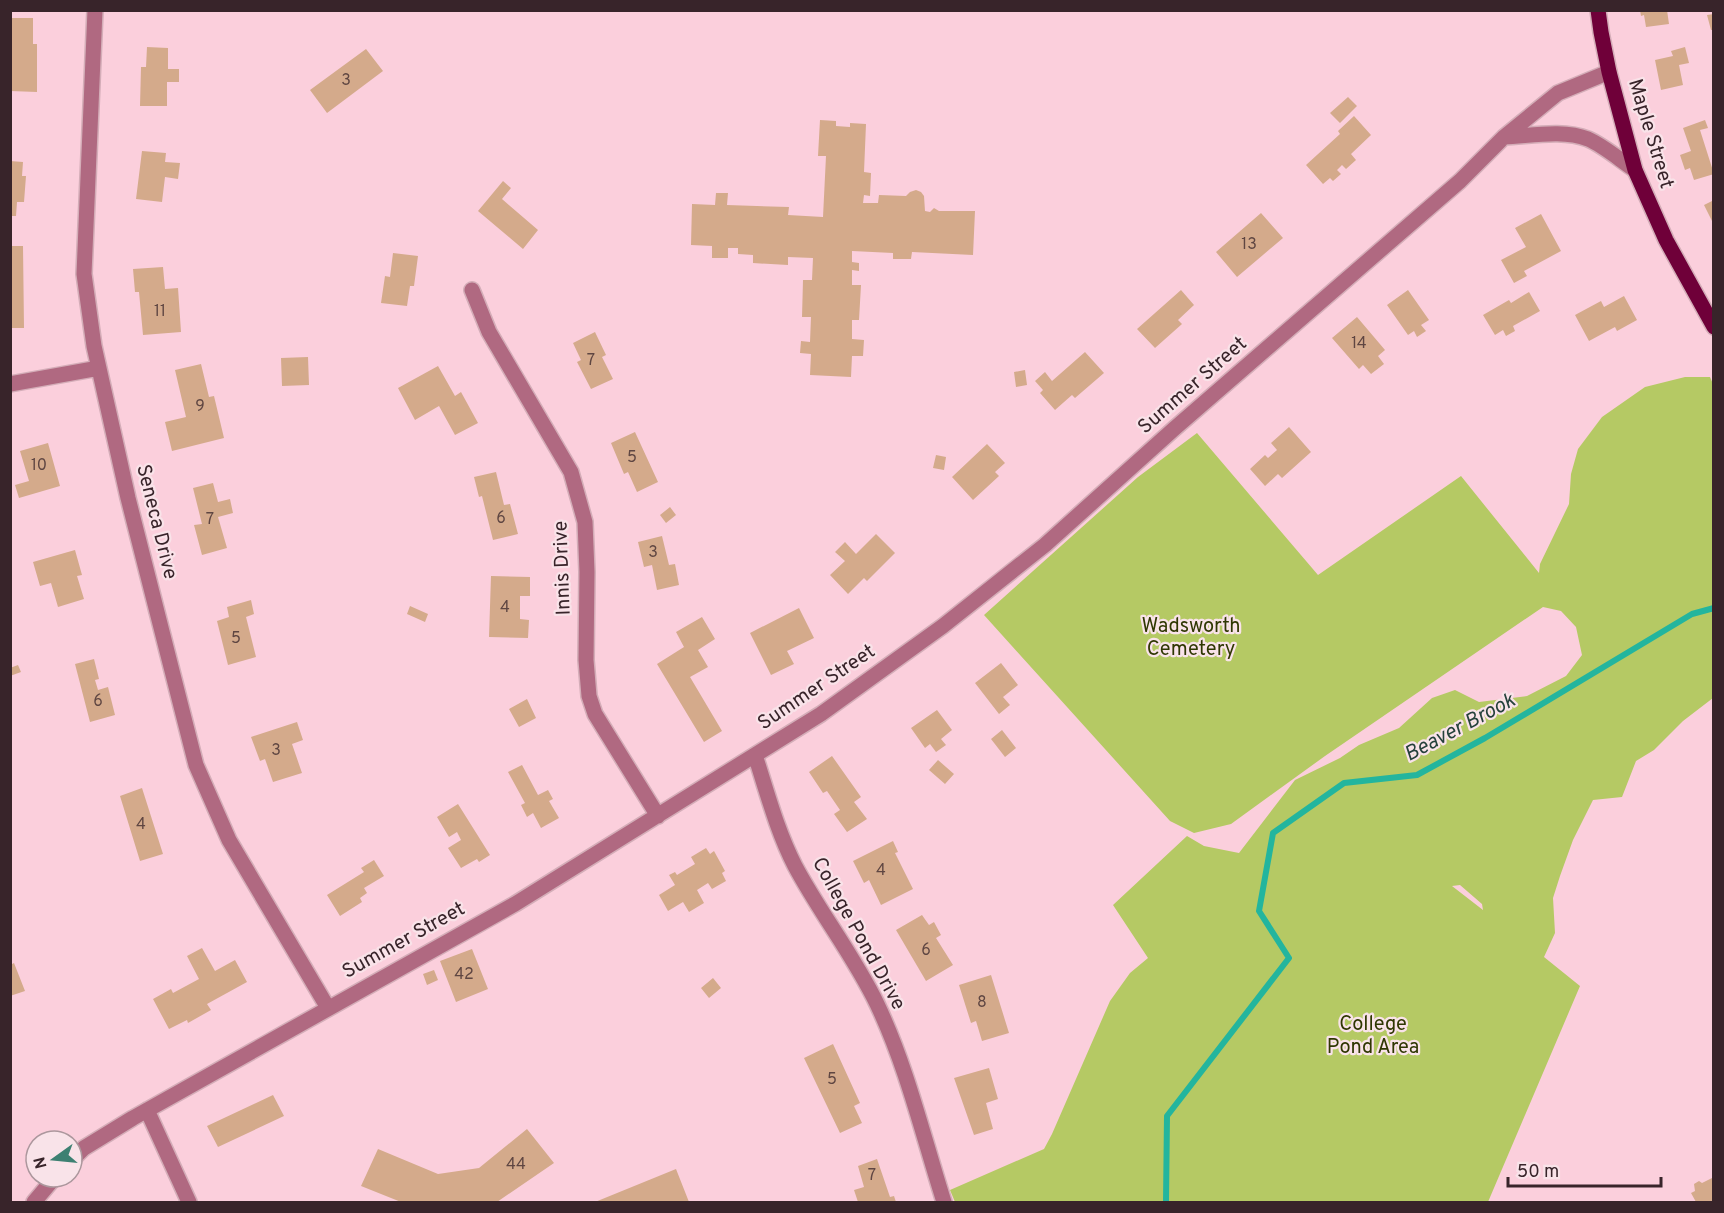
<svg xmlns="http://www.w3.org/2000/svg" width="1724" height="1213" font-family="Overpass,sans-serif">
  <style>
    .green { fill: #b5c964; fill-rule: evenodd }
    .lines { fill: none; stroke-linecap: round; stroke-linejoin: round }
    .stream { stroke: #23b59e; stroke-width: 6 }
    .building { fill: #d4aa8b }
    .minor-casing { stroke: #d4adb8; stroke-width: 18 }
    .major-casing { stroke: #d4adb8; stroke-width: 18 }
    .minor { stroke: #b06981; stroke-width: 15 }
    .major { stroke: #6f0039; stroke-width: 15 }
    .labels { text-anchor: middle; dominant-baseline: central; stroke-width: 4.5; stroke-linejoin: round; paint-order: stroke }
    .number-label { font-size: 16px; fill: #5f4642 }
    .street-label { font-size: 20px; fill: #38242a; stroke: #f9e3e9 }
    .park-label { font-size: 20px; fill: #2f3702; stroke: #f9e3e9 }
    .water-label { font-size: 21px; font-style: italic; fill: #25413b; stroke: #f9e3e9 }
  </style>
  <rect width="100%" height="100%" fill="#fbcfdc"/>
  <path class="green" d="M1685 377H1710L1713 384V698L1683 721 1654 750 1636 761 1622 797 1593 800 1573 840 1560 876 1553 898 1555 933 1544 957 1580 986 1488 1202H955L950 1190 1044 1149 1052 1134 1110 1001 1130 973 1148 958 1113 905 1187 836 1204 846 1239 853 1295 780 1340 758 1359 745 1399 728 1432 698 1455 690 1479 702 1527 696 1566 676 1582 655 1576 627 1561 611 1543 607 1325 756 1231 824 1194 833 1170 821 984 615 1138 477 1197 433 1318 575 1461 476 1539 573 1540 564 1569 504 1571 474 1578 449 1602 417 1645 387ZM1460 885 1482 904 1483 910 1452 886Z"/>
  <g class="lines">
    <path class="stream" d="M1166 1202 1167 1116 1289 958 1259 911 1273 833 1344 783 1417 775 1485 738 1692 614 1714 608"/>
  </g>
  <path class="building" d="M1640 10H1667L1669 24 1646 27 1644 15 1641 16Z
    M1714 14V30H1711L1707 15Z
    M10 18H33V44H37V92L10 91Z
    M147 47 168 48V69H179V82H167V106H140L141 67H146Z
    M1685 47 1689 63 1679 65 1683 85 1661 90 1655 60 1673 56 1671 51Z
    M366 49 383 71 327 113 310 90Z
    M1348 97 1357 106 1340 123 1330 113Z
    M1354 116 1371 135 1351 154 1356 160 1346 169 1342 165 1337 170 1341 174 1333 181 1330 178 1323 184 1306 165 1340 134 1338 131Z
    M820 120 836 121V126L850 127V123L866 124 864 172 871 173 870 196 864 195 863 203H878L879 195 906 196 910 192 916 190 921 192 924 196 925 211 930 212 934 208 939 211H975L973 255 912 252 911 259H893V253L852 251V262L859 263V271L852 270V285H861L859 320H852V339L864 340 863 356H852L851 377 810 375 811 354 800 353 801 341 810 342 811 317H802L803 280H812L813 258 788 257V265L753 263V255L738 254V248H728V258H712V246L691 245 692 204 715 205 716 193H728L727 205 789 207 788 215 823 217 826 156H818Z
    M1705 120 1708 128 1700 130 1714 174 1694 180 1690 168 1685 170 1680 155 1691 151 1683 128Z
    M142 151 166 153 165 162 180 163 178 179 165 177 162 202 136 199Z
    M10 161 23 162 22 176H26L24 202H17L16 216H10Z
    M503 181 511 188 502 199 538 230 523 249 478 211Z
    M1714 200V225L1704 205Z
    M1261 213 1283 238 1237 277 1216 252Z
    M1541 214 1561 251 1524 271 1527 276 1514 283 1501 260 1526 247 1515 228Z
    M10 246H23L24 328H10Z
    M393 253 418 256 414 286H410L407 306 381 303 385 276 390 277Z
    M163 267 165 289 178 288 181 332 143 335 139 292H135L133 269Z
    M1181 290 1194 305 1178 320 1182 324 1155 348 1137 329Z
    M1408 290 1429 320 1421 325 1426 331 1417 337 1414 331 1408 335 1387 305Z
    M1529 292 1540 311 1513 326 1515 331 1506 336 1503 330 1495 335 1483 315 1509 300 1511 303Z
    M1624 296 1637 320 1617 331 1615 327 1589 341 1575 315 1601 301 1604 307Z
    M1357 317 1385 350 1378 356 1384 364 1371 374 1363 365 1359 369 1332 338Z
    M595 332 606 355 602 357 613 379 591 389 577 362 581 360 573 343Z
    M1085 352 1104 373 1075 398 1072 395 1055 410 1040 393 1043 390 1035 381 1045 372 1052 381Z
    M308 357 309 385 282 386 281 358Z
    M201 364 209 397 214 396 224 438 172 451 165 422 186 417 175 370Z
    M438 366 455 396 461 392 478 423 455 435 439 406 415 420 398 388Z
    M1025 370 1027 385 1016 387 1014 372Z
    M1289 427 1311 452 1282 478 1278 474 1265 486 1250 469 1265 455 1268 458 1277 450 1271 443Z
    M635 432 658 482 637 492 628 472 624 474 611 443Z
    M48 443 60 486 19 498 15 485 29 481 20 451Z
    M987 444 1005 463 995 472 999 476 973 500 952 477Z
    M936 455 946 457 944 470 933 468Z
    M496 472 504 505 510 504 518 534 493 540 482 496 479 497 474 477Z
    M213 483 218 502 230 499 233 513 218 517 227 548 202 555 194 525 202 524 193 488Z
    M670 507 676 515 666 523 660 515Z
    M876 534 895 553 867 581 864 578 848 594 830 575 845 561 835 552 845 542 856 554Z
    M662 536 669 565 675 564 679 585 657 590 652 565 644 567 638 542Z
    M75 550 82 575 77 576 84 599 58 607 51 583 40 586 33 562Z
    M491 576 530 577V596H520V619L529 620 528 638 489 637Z
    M251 600 254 614 246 617 256 657 228 665 217 621 229 617 227 607Z
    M410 606 428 614 425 622 407 614Z
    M799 608 814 638 787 651 794 664 771 675 750 633Z
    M702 617 715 639 698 650 708 667 690 677 722 731 704 742 657 664 684 647 676 632Z
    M94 659 99 679 95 680 98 690 108 687 115 715 90 722 75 664Z
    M1001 663 1018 685 1003 697 1010 705 999 714 975 683Z
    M18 665 21 672 10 676V668Z
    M527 699 536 718 519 727 509 709Z
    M937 710 952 730 941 739 946 745 936 752 930 744 925 748 911 728Z
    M297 722 303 740 292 744 302 773 273 782 265 759 260 761 251 737Z
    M1002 730 1016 748 1005 757 991 739Z
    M832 756 861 797 854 802 867 819 847 832 834 814 840 810 827 791 823 793 809 772Z
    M938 760 954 774 945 784 929 770Z
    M522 765 538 795 548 790 553 799 549 801 559 818 541 828 533 813 527 817 521 805 525 803 508 772Z
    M142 788 163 854 140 861 120 796Z
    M458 804 490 855 479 862 477 859 461 868 448 848 461 840 457 832 449 837 437 817Z
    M893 841 898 852 895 853 913 889 881 905 869 880 864 883 853 861Z
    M706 848 710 854 714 851 725 871 722 873 726 881 712 889 708 883 697 890 704 903 689 912 683 902 668 911 659 895 675 885 669 875 675 872 677 875 695 864 691 857Z
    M374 860 384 876 364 888 367 893 360 898 362 902 340 916 327 895 364 872 361 868Z
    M922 915 929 925 934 922 941 935 936 938 953 965 926 981 896 930Z
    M202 948 215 971 235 960 247 982 207 1004 211 1010 188 1023 187 1020 169 1029 153 999 171 989 173 993 199 979 187 956Z
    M472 949 488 989 456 1002 440 961Z
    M14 963 25 991 10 996V965Z
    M434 970 438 980 427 985 423 974Z
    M991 975 1009 1033 982 1041 976 1021 971 1023 959 985Z
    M713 978 721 988 709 998 701 988Z
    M833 1044 860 1103 854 1106 862 1123 840 1133 804 1058Z
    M989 1068 998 1099 986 1103 993 1129 974 1135 954 1078Z
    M273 1095 284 1116 218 1147 207 1126Z
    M527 1129 554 1163 497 1202H401L361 1186 378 1149 438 1174 479 1168Z
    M877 1159 890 1197 894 1196 896 1202H858L854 1190 864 1187 858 1166Z
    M676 1169 689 1202H595Z
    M1714 1177V1202H1696L1691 1193 1695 1191 1694 1184 1699 1181 1702 1183Z"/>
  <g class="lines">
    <g class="minor-casing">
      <path id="minor" d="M95 10 84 274 94 346 128 498 196 765 229 840 328 1008
        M1504 137C1530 136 1563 129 1588 139 1604 146 1620 160 1635 170
        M472 290 489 332 571 472 585 522 587 572 586 660 589 696 595 714 658 816
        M10 384 99 368
        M755 755C767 792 777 831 795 866 820 913 854 956 877 1004 907 1067 923 1136 944 1202
        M147 1110 189 1202
        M72 1160 84 1148 133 1118 515 904 821 714 943 626 1045 545 1175 428 1460 181 1504 137 1558 93 1609 72
        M34 1202 55 1177"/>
    </g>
    <g class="major-casing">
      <path id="major" d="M1598 10 1601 32 1609 72 1635 170 1666 240 1714 327"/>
    </g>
    <use href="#minor" class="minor"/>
    <use href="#major" class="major"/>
  </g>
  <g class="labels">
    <g class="number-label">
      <text x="346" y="81">3</text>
      <text x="1249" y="245">13</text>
      <text x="160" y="312">11</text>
      <text x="1359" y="344">14</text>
      <text x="591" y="361">7</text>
      <text x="200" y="407">9</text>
      <text x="632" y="458">5</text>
      <text x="39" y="466">10</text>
      <text x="501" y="519">6</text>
      <text x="210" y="520">7</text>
      <text x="653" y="553">3</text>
      <text x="505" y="608">4</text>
      <text x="236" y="639">5</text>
      <text x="98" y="702">6</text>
      <text x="276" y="751">3</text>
      <text x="141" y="825">4</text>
      <text x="881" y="871">4</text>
      <text x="926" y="951">6</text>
      <text x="464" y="975">42</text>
      <text x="982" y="1003">8</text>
      <text x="832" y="1080">5</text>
      <text x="516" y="1165">44</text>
      <text x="872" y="1176">7</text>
    </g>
    <g class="street-label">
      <text transform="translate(1650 134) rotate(73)">Maple Street</text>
      <text transform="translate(1193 386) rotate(-41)">Summer Street</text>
      <text transform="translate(156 522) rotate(76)">Seneca Drive</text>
      <text transform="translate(563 568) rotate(-92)">Innis Drive</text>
      <text transform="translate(817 688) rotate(-34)">Summer Street</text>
      <text transform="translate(858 934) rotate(61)">College Pond Drive</text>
      <text transform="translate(404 941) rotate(-29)">Summer Street</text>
    </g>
    <g class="park-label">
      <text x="1191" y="627">Wadsworth<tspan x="1191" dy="23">Cemetery</tspan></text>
      <text x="1373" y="1025">College<tspan x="1373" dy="23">Pond Area</tspan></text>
    </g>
    <g class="water-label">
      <text transform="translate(1460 728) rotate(-28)">Beaver Brook</text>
    </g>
  </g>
  <rect width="1724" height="1213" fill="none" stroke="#38242a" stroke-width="24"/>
  <g transform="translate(54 1159) rotate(255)"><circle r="28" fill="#f9e3e9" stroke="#ac979d" stroke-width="1.5"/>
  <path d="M0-4.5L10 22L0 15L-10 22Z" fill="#3d8072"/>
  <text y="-9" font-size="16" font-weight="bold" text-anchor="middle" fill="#38242a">N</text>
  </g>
  <path d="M1508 1177v9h153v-9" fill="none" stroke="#38242a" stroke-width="3"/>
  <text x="1517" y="1177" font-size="18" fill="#38242a" stroke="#f9e3e9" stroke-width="4.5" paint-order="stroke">50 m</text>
</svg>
